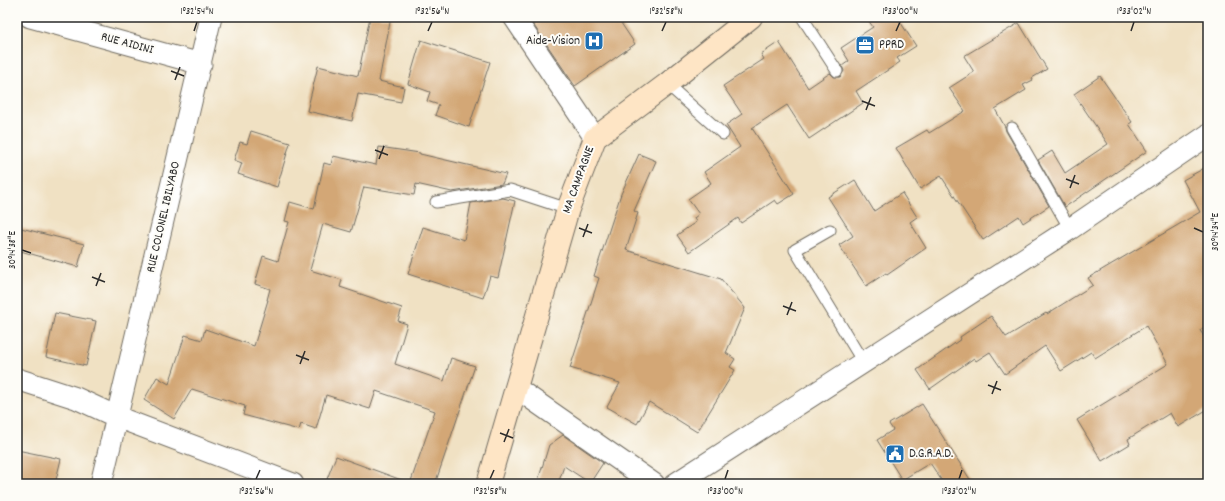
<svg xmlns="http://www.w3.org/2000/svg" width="1225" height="501" font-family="Dekko,sans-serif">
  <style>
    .building { fill: #d3a776 }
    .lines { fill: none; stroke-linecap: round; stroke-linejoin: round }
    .lane-casing { stroke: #706b60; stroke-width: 13 }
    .street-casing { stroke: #706b60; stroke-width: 23 }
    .secondary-casing { stroke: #706b60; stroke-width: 24 }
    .lane { stroke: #fff; stroke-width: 11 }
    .street { stroke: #fff; stroke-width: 21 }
    .secondary { stroke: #fee5c5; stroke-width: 22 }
    .ticks { fill: none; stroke: #2b2b2b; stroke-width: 1.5 }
    .labels { text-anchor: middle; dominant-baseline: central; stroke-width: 4; stroke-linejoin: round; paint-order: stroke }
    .poi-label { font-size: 13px; fill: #2b2b2b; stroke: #fdfcf7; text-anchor: start }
    .street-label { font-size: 13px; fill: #2b2b2b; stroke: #fdfcf7 }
    .neatline { fill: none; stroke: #2b2b2b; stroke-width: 1.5 }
    .ticks-label { font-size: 10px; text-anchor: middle; fill: #2b2b2b }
  </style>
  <rect width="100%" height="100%" fill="#fdfcf7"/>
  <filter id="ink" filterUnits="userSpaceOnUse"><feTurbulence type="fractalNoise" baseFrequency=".025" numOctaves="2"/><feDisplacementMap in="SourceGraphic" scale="8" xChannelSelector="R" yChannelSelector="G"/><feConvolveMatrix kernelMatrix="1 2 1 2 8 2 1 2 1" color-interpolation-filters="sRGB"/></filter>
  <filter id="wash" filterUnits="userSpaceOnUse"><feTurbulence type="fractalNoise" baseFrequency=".012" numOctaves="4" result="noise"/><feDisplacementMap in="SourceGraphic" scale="16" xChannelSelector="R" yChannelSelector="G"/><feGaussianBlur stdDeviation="0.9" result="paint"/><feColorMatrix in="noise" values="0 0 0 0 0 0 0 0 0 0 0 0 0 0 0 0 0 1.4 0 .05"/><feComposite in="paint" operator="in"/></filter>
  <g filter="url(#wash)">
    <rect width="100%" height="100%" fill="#f0e1c3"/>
    <g id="blocks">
      <path class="building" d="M370 17H391L379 81 404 87 401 102 358 94 352 121 307 111 318 66 358 76Z
        M528 17H617L635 44 575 86Z
        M866 17H897L916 46 897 58 900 62 856 91 863 103 809 139 787 105 752 128 794 194 778 204 775 200 741 223 738 218 689 252 677 235 696 222 694 218 699 214 688 199 711 183 704 172 740 147 726 125 742 114 723 86 764 59 761 54 779 42 808 88 830 73 834 77H840L844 71 842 66 849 61 841 48 873 27Z
        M1019 23 1047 69 1032 78 1033 80 1023 85 1026 90 995 109 1005 127 1006 131 1049 206 1023 223 1019 216 983 240 941 176 920 189 896 148 927 130 929 133 965 111 949 88 974 72 964 56Z
        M421 40 490 62 469 127 435 115 439 105 427 101 430 92 408 84Z
        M1100 76 1132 122 1129 124 1147 151 1065 207 1038 160 1052 151 1065 173 1108 144 1074 94Z
        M251 131 290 143 277 187 238 174 242 163 234 160 240 142 247 144Z
        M379 147 420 153V154L506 174 502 184 452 192 416 184 414 195 364 187 351 232 323 224 310 270 342 280 340 287 402 308 398 321 407 324 395 364 444 381 451 358 475 366 435 484H410L435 411 376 391 370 409 326 395 316 429 301 424 299 430 243 415 245 406 192 389 174 419 144 400 157 377 169 384 185 335 202 340 205 329 254 346 268 300H267L270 289 255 284 263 256 278 261 289 222 285 221 290 202 314 209 324 163 331 165 333 156 376 165Z
        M639 154 656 161 634 211 638 213 626 250 721 279 745 308 726 353 735 359 730 367 735 370 697 432 649 402 637 424 607 407 620 383 570 368 599 278 594 276 621 194Z
        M1208 166V325L1200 330 1208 344V409L1178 427 1170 413 1128 439 1130 444 1102 461 1077 420 1168 364 1146 326 1095 358 1091 352 1061 371 1045 346 1005 374 990 352 976 361 974 358 930 389 917 370 961 339 960 337 991 316 1006 337 1046 313 1047 314 1093 285 1088 278 1200 212 1183 180Z
        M855 180 874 211 902 193 917 217 910 222 926 248 887 275 886 273 866 286 839 245 853 236 828 197Z
        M503 198 515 201 498 278 490 276 483 298 408 274 423 227 464 240 471 203Z
        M17 227 84 244 78 267 17 250Z
        M55 313 96 321 86 366 46 357Z
        M922 404 973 484H944L930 463 902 480 877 440 893 430 889 424Z
        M563 435 603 463 590 483 564 466 558 484H537L549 445Z
        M17 450 61 459 55 484H17Z
        M336 456 407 482 406 484H342L327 479Z"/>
    </g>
  </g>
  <g filter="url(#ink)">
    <use href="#blocks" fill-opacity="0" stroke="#706b60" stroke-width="1"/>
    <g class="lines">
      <g class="lane-casing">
        <path id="lane" d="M802 17 837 71
          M667 84 723 134
          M1012 128 1070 229
          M436 202 510 190 568 209
          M830 230 795 250 863 362"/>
      </g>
      <g class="street-casing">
        <path id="street" d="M30 17 201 64
          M514 17 595 138
          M17 379 76 398 117 417 293 484
          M516 388 654 484
          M101 484 211 17
          M675 484 1070 229 1208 135"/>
      </g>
      <g class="secondary-casing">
        <path id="secondary" d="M488 484 568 209 595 138 667 84 751 17"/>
      </g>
      <use href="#lane" class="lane"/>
      <use href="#street" class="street"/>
      <use href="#secondary" class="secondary"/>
    </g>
  </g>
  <path class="ticks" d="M194 31 197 22M428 31 432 22M662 31 666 22M896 31 900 22M1131 31 1134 22M171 71 184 76M175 80 180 67M862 101 875 106M866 110 871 97M375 150 388 155M379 159 384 146M1066 179 1079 184M1070 188 1075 175M579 228 592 233M1194 228 1203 232M583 237 588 224M22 250 31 253M92 277 105 282M96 286 101 273M783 306 796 311M787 315 792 302M296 355 309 360M300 364 305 351M988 385 1001 390M992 394 997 381M500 433 513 438M504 442 509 429M256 479 260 470M490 479 494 470M725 479 728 470M959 479 962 470"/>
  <defs>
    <g id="hospital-square" transform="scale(1)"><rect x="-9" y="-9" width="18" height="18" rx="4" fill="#1f6fb2" stroke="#fdfcf7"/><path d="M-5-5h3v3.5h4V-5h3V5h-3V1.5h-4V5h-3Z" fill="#fff"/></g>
    <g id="office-square" transform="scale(1)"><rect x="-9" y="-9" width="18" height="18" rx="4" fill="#1f6fb2" stroke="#fdfcf7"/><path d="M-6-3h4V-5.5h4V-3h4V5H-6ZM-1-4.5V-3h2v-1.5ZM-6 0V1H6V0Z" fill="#fff"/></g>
    <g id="civic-square" transform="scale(1)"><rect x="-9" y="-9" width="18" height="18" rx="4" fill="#1f6fb2" stroke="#fdfcf7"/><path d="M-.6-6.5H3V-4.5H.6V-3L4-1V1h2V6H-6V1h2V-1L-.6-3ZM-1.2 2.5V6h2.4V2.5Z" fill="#fff"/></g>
  </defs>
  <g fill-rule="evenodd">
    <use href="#hospital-square" x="594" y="41"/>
    <use href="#office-square" x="865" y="45"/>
    <use href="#civic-square" x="895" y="454"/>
  </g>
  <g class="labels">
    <g class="poi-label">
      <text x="580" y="41" text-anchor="end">Aide-Vision</text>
      <text x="879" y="45">PPRD</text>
      <text x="909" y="454">D.G.R.A.D.</text>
    </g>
    <g class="street-label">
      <text transform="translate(127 44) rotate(15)">RUE AIDINI</text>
      <text transform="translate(579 180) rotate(-70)">MA CAMPAGNE</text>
      <text transform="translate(164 217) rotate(-77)">RUE COLONEL IBILYABO</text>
    </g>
  </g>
  <rect width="1225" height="501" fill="none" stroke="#fdfcf7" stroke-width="44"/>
  <rect x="22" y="22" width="1181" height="457" class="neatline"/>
  <g class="ticks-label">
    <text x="197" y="14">1°32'54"N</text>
    <text x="432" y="14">1°32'56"N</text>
    <text x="666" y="14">1°32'58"N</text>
    <text x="900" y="14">1°33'00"N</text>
    <text x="1134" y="14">1°33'02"N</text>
    <text transform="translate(1214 232) rotate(-90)" y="4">30°14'34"E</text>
    <text transform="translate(11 250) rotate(-90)" y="4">30°14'38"E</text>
    <text x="256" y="494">1°32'56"N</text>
    <text x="490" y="494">1°32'58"N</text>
    <text x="725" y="494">1°33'00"N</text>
    <text x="959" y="494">1°33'02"N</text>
  </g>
</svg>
